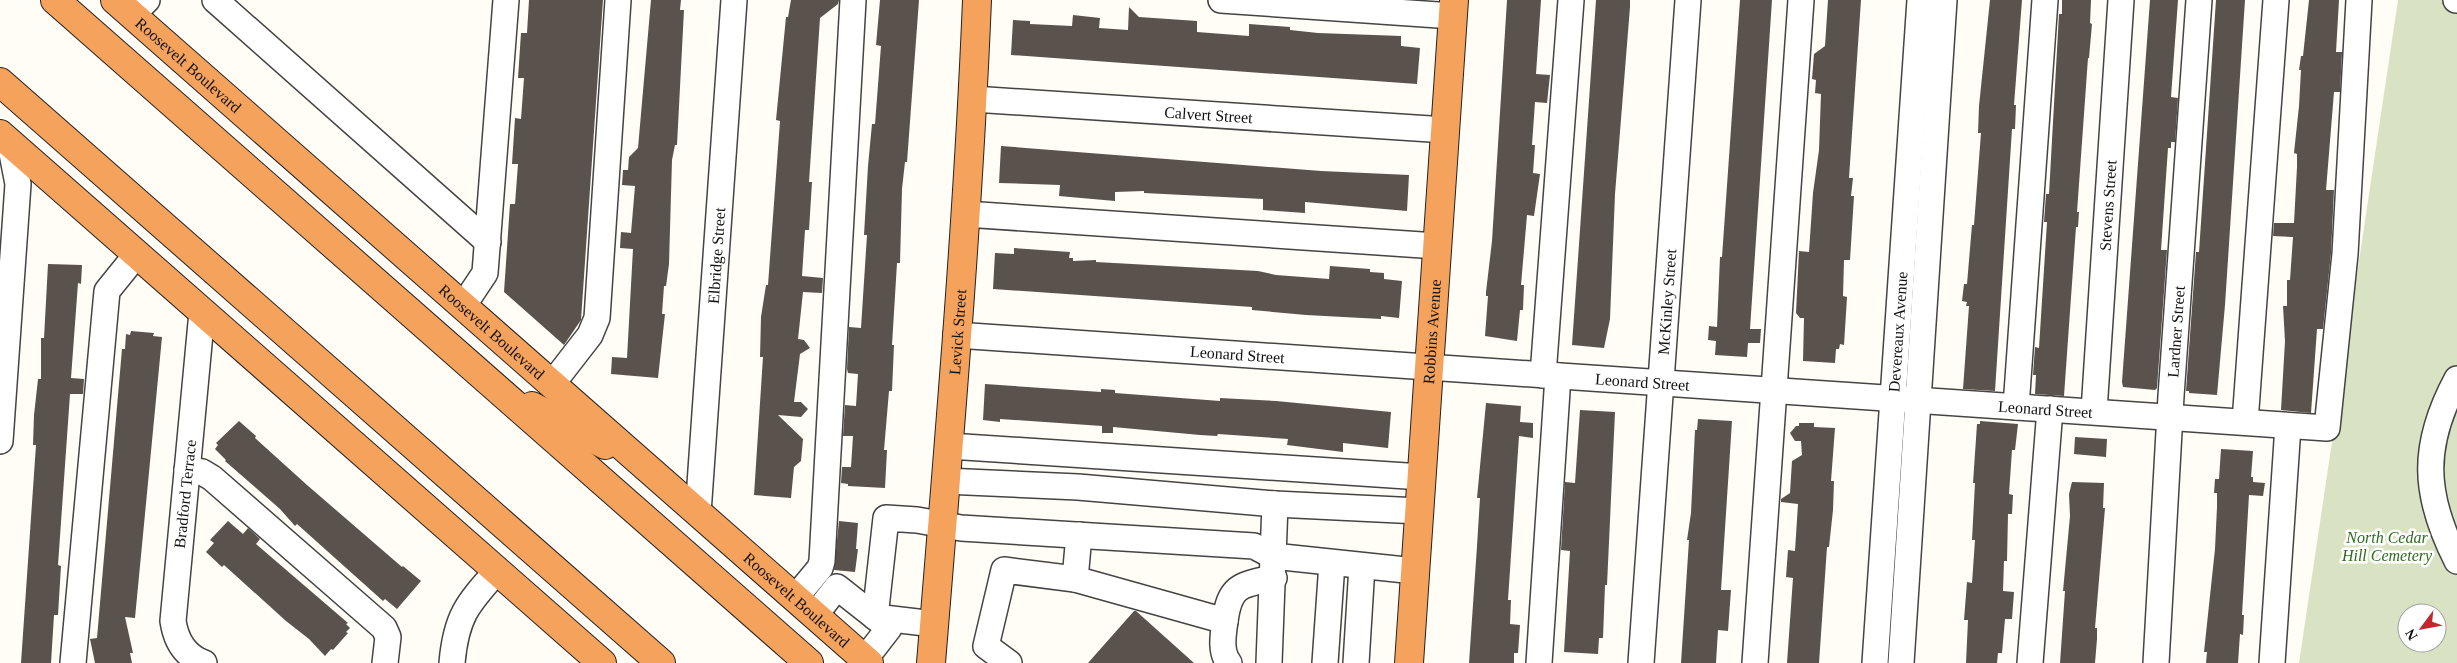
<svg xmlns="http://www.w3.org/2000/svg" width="2457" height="663" font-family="'Times New Roman',serif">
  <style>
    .cemetery { fill: #d9e3c4; fill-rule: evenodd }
    .building { fill: #5a524d }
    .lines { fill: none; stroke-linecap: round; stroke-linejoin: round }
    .minor-casing { stroke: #444; stroke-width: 28 }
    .highway-casing { stroke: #222; stroke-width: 30 }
    .minor { stroke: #fff; stroke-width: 25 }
    .highway { stroke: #f5a25d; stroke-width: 28 }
    .labels { text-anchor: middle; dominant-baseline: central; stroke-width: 5; stroke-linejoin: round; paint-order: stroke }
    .street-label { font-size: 16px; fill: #111; stroke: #fff }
    .park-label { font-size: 16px; font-style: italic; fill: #2f6b1f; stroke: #fff }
  </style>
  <rect width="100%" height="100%" fill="#fffdf5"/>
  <path class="cemetery" d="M2398 0H2457V663H2299ZM2407 613H2437V643H2407Z"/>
  <path class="building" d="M529 0H603L581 320 564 345 504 292 510 204H515L518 164H512L515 118 521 119 524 78H518L521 33H527Z
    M651 0H681L680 10H684L677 145H675L672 160 669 264 666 286H664L662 314H665L658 378 611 374 612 357 627 358 633 249 620 248 621 232 631 233 635 186 622 185 623 170H628L629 157 638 148Z
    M791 0H839L838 4 820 18 809 182H812L809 230H805L802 276 823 278 822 293 803 292 798 339 804 340 810 348 800 354 794 402H801L808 409 801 417 778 415 803 439 801 461 794 467 791 498 754 495 763 357H760L761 317 766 285H768L780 121 776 120 786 17H788Z
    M880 0H919L907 162H905L902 189 900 263H897L892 345H894L892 391H889L884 450H887L885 488 848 486V484L841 483 842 467H851L853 436H843L845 405 856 406 858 374 848 373 847 369 849 327 861 328 867 235H864L868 166 872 124H875L881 46 876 45Z
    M1507 0H1541L1536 74 1550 75 1547 103 1535 102 1532 145H1535L1533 173 1540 174 1534 216 1527 215 1521 285H1524L1523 310H1520L1517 341 1485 336 1488 296H1486V292L1492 241Z
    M1596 0H1630V7L1615 194 1610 319 1604 348 1572 345Z
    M1740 0H1772L1750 329H1761L1760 343H1748L1747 357 1715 355 1716 341 1708 340 1709 326 1717 327 1720 257H1722Z
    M1828 0H1861L1849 178H1853L1851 196H1854L1850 260H1844L1843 296 1847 297 1844 345 1840 344 1839 349H1836L1835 363 1803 361 1804 318H1800L1796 313 1799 251 1809 252 1813 193 1819 150 1821 94 1815 93 1816 80 1812 79 1814 54 1825 46Z
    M1990 0H2022L2014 105H2016L2015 129H2012L1995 391 1963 389 1969 306H1966L1967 302 1962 301 1964 284H1967L1972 225H1974L1981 133H1978L1979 106Z
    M2062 0H2091L2090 23 2092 24 2089 58H2088L2077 212H2079L2078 227H2076L2064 396 2035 394 2036 375H2033L2035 347 2039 348 2047 222H2044L2046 194H2049L2059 14H2062Z
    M2150 0H2178L2171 97 2178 98 2175 142H2171V148H2168L2161 250H2167L2157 388 2155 390 2123 387 2122 382Z
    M2216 0H2245L2225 305 2217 395 2189 393V391H2186L2196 252H2199Z
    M2309 0H2339L2336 52H2342L2340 92H2334L2326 190H2334L2331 253 2323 329H2317L2311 413 2281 410 2285 341 2283 306H2287V280H2290L2293 237 2273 236 2274 223H2294L2297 167V154L2294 153 2299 106 2301 70H2299L2301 56H2303Z
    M1129 7 1139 17 1197 21V32L1249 36V24L1290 27V30L1318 33 1401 36V46L1420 48 1417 84 1011 55 1013 20 1030 21V24L1072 26 1073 15 1100 18 1099 28 1128 30Z
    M1001 146 1321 171 1409 175 1407 211 1305 202V213L1263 210V199L1144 193V191L1115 192V201L1059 196 1060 185 999 183Z
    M1014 248 1070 252 1069 258H1073V261L1096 260V262L1258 271 1276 275 1329 279 1330 266 1370 269V272L1384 273V279L1402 281 1399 318 1381 316V319L1306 315 1252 310V307L993 289 995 253 1014 254Z
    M48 264 82 265 81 284 78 283 71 378 84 379 83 394H70L58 565 61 566 58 615H54L51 663H21L36 445H33L34 415 38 379H41V338H44Z
    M131 331 154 333 153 336 162 337 135 618 125 617 133 653H130L132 663H95L90 639 97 638 122 349H125L126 334 130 335Z
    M985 384 1101 392V389L1115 390V393L1220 401V398L1276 401 1391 412 1388 448 1343 443V452L1287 445 1288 439 1218 434 1217 436 1200 435 1113 427V433H1102V426L1000 419V422L983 420Z
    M1486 403 1521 406 1520 422 1533 423V438L1519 436 1517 466 1508 600H1511L1510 624 1520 625 1518 653H1514V663H1469L1477 546 1480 498H1477Z
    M1580 410 1615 412 1607 585H1605L1603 638H1599L1598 654 1564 652 1570 551 1561 550 1565 482 1575 483Z
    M1698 419 1732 421 1721 590H1731L1728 631 1718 630 1716 663H1681L1689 540H1687L1691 513 1695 430H1697Z
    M239 421 256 436 255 438 307 485 402 567 403 566 421 581 397 609 385 599 383 601 297 524 295 526 280 509 225 461 226 460 215 449 218 445 216 443Z
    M1980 421 2018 424 2015 450H2012L2009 494 2013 495 2012 514H2008L2007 561H2004L2003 591 2014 592 2012 619H2005L2002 653H1998L1997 663H1966L1968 620H1964L1967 582 1972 583 1975 540H1972L1975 483H1973L1977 424H1980Z
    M1799 423H1814V427L1835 428 1831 481H1834L1833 510 1829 547H1827L1819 663H1787L1793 578 1786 577 1788 550 1795 551 1798 504 1781 502V499L1790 493 1792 461 1802 455 1801 441H1795L1790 433 1796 426H1799Z
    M2075 437 2107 439 2106 457 2074 454Z
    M2221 449 2253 451 2251 477H2253V482L2265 483 2263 496 2249 495 2242 615H2244L2243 635 2240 634 2238 663H2206L2207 652H2204L2215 549 2217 507V493H2214L2215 479H2219Z
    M2072 482 2104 483 2103 508H2105L2095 628H2097V639L2095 663H2060L2065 591H2063L2070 516 2069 494Z
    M228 521 243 534 248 528 260 539 256 544 348 623 346 624 350 628 346 632 348 633 333 650 331 649 325 656 309 639 286 621 224 565 222 567 206 552 214 543 210 540Z
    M839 521 858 523 856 549H858L855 572 834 570Z
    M1134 611H1136L1194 663H1088Z"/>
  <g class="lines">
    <g class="minor-casing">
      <g id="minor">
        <path d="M215 0 488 242"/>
        <path d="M1221 0 1453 16"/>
        <path d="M2456 0H2457"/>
        <path d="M132 15 147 0"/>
        <path id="s1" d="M973 99 1446 130"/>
        <path d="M965 214 1437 246"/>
        <path d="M463 306 485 273 506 0"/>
        <path d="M202 312 173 621C176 641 185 656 204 663"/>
        <path id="s2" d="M956 335 2327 428 2345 254 2359 0"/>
        <path d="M1543 375 1571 0"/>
        <path d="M2457 379C2421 446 2423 494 2457 561"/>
        <path d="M552 384 590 335 597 318 618 0"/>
        <path d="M2016 407 2045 0"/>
        <path id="s3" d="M2094 411 2121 0"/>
        <path d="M2245 422 2276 0"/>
        <path d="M0 441 18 184 10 143"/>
        <path d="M949 446 1422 477"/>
        <path d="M187 470 202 472 212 478 384 628 388 637 385 663"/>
        <path d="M945 481 1078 487 1275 504 1419 511"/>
        <path id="s4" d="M698 513 734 0"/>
        <path d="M1079 535 1075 579 1225 621C1230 585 1240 585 1274 578"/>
        <path d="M795 598 820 568 822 561 853 0"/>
        <path d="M815 615 837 587 889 628 865 659"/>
        <path d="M1225 621C1223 635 1220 652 1229 663"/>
        <path d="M934 624 875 617 886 518 917 520 961 528 1254 546 1273 556 1415 571"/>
        <path d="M73 663 107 291 137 254"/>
        <path d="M452 663C456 617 467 604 497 571"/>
        <path d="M1009 663 986 646 1004 570 1075 579"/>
        <path d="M1269 663 1275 504"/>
        <path d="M1325 663 1332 563"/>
        <path d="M1356 663 1362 566"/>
        <path d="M1539 663 1558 376"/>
        <path id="s5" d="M1641 663 1688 0"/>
        <path d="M1755 663 1801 0"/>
        <path id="s6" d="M1875 663 1920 0"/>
        <path d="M1901 663 1944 0"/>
        <path d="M2030 663 2050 409"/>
        <path id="s7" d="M2156 663 2171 396 2199 0"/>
        <path d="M2272 663 2288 426"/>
      </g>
    </g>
    <g class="highway-casing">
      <g id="highway">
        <path d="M55 0 809 663"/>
        <path id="s8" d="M115 0 869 663"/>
        <path d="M0 82 661 663"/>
        <path d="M0 134 602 663"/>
        <path d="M532 406 605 445"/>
        <path id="s9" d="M931 663C949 442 968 221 977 0"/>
        <path id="s10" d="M1409 663 1454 0"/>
      </g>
    </g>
    <use href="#minor" class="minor"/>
    <use href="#highway" class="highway"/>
  </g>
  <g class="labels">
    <g class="street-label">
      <text stroke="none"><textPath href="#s8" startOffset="98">Roosevelt Boulevard</textPath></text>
      <text stroke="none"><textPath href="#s1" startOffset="236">Calvert Street</textPath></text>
      <text stroke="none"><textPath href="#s3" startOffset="206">Stevens Street</textPath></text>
      <text stroke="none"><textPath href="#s4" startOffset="258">Elbridge Street</textPath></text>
      <text stroke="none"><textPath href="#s5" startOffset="362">McKinley Street</textPath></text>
      <text stroke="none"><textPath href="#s8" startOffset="502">Roosevelt Boulevard</textPath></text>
      <text stroke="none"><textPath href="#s6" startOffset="332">Devereaux Avenue</textPath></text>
      <text stroke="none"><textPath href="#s7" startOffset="332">Lardner Street</textPath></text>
      <text stroke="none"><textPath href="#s9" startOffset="332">Levick Street</textPath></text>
      <text stroke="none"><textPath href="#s10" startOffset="332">Robbins Avenue</textPath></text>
      <text stroke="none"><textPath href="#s2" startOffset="282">Leonard Street</textPath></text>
      <text stroke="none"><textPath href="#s2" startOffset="688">Leonard Street</textPath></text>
      <text stroke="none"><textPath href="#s2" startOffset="1092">Leonard Street</textPath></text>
      <text transform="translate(185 494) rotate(-84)">Bradford Terrace</text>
      <text stroke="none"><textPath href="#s8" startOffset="908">Roosevelt Boulevard</textPath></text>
    </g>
    <g class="park-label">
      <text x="2387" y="537">North Cedar<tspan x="2387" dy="18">Hill Cemetery</tspan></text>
    </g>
  </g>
  <g transform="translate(2422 628) rotate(238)"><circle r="24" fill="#ffffff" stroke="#a0a0a0"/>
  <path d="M0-4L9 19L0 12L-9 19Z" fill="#c4262e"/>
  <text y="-8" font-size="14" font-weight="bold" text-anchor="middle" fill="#111111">N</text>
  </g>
</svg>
